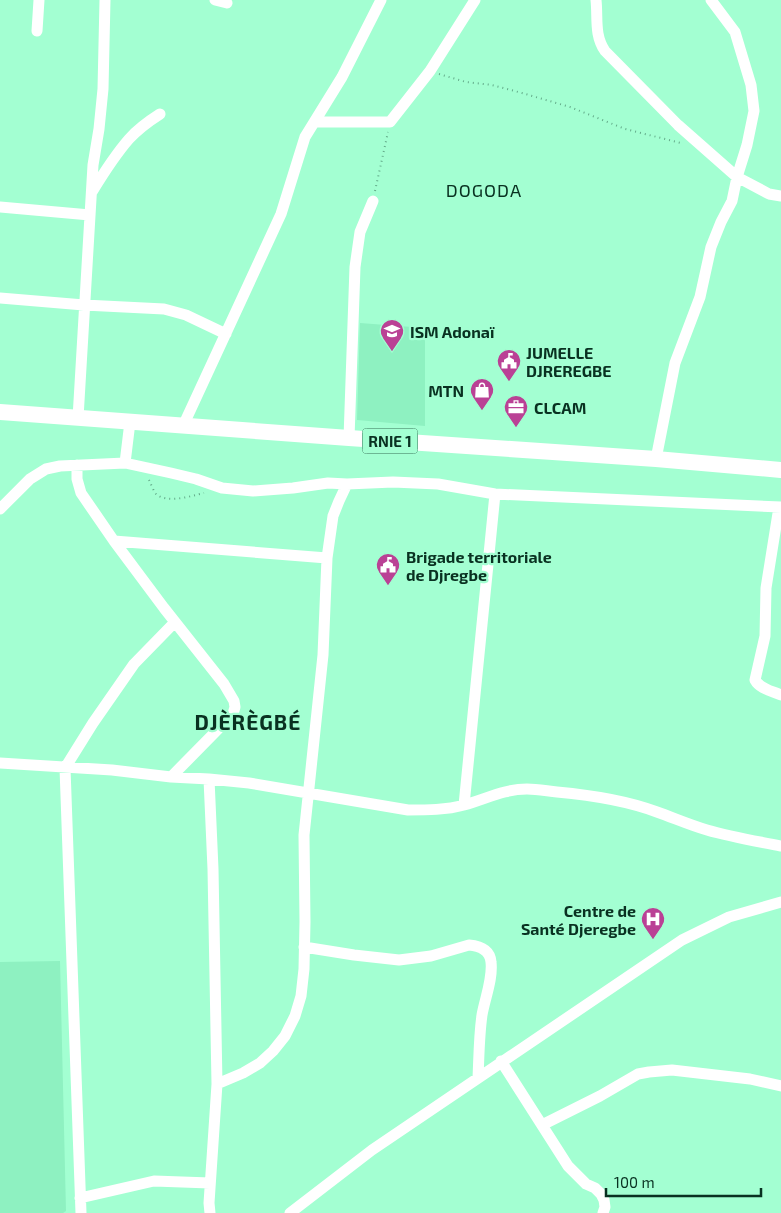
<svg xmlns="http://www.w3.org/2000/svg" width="781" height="1213" font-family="'Exo 2',sans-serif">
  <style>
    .built { fill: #8ef1c1 }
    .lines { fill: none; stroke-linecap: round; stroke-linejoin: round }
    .path { stroke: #64ab8a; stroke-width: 2; stroke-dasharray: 1 4; stroke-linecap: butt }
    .minor { stroke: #fff; stroke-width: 11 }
    .highway { stroke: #fff; stroke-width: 16 }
    .labels { text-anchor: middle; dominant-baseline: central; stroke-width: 4.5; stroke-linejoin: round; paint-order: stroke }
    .shield { fill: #a3ffd2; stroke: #376f56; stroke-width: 1 }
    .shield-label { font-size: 15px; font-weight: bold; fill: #093121 }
    .poi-label { font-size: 16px; font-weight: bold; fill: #093121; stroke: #a3ffd2; text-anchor: start }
    .neighbourhood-label { font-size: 18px; letter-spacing: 1px; fill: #093121; stroke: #a3ffd2 }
    .district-label { font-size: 21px; font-weight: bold; letter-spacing: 1px; fill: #093121; stroke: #a3ffd2 }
  </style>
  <rect width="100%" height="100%" fill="#a3ffd2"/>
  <path class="built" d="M360 323 425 328V426L357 420Z
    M60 961 66 1211 63 1213H0V962Z"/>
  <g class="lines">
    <path class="path" d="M439 74 466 82 492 85 522 93 570 107 625 129 681 143
      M375 191 388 132
      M149 480C151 484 153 490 156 494 167 504 191 496 204 493"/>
    <path class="minor" d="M215 0 227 3
      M596 0C598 18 594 35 605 51L678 125 737 177 732 201 721 222 711 247 700 297 675 363 656 459
      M711 0 735 32 751 85 754 111 747 145 737 177 769 194 781 196
      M37 31 39 0
      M315 122H390L430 71 475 0
      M92 192C103 174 115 155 129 139 138 129 149 121 160 114
      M0 207 90 215
      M0 298 84 305 164 309 186 315 226 334
      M78 418 93 165 99 129 103 89 105 0
      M183 426 281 214 305 137 342 77 381 0
      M349 438 355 267 360 232 373 201
      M125 463 130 422
      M77 465V479L81 493 114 541 164 608 224 684 234 701 235 707 233 714 171 777
      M779 507 766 588 765 636 755 680C760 689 772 691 781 695
      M0 509 30 479 46 469 60 466 125 463 171 473 196 479 222 488 253 491 293 488 328 483 347 484 393 482 438 484 495 494 781 507
      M114 541 327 558
      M0 763 112 770 171 777 209 779 249 783 408 810C427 810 446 810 464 805 486 799 504 789 527 789 537 789 547 791 557 792 590 795 625 800 657 812 674 818 690 825 707 830 731 837 756 841 781 846
      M209 779 213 869 217 1084 209 1203 210 1213
      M464 805 495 494
      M304 947 354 955 399 960 431 956 469 945C480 946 490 950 491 962 493 979 485 998 482 1015 479 1036 479 1057 478 1078
      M501 1061 568 1166 586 1184 595 1188 601 1194 604 1200 605 1207 603 1213
      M217 1084 243 1073 260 1063 273 1051 285 1036 295 1016 301 996 304 969 305 922 304 835 323 655 327 558 333 516 339 501 347 484
      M542 1125 600 1096 638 1074 649 1072 672 1070 750 1079 781 1086
      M80 1198 154 1181 210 1183
      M81 1213 65 768 93 723 134 664 175 622
      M290 1213 372 1150 682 940 729 917 781 902"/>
    <path class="highway" d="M0 412 349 438 656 459 781 470"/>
  </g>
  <defs>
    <g id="school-pin" transform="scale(1.25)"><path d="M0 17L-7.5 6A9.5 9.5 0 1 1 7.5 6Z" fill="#ba4195" stroke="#a3ffd2"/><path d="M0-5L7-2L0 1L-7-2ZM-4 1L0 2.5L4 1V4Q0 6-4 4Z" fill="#fff"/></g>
    <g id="civic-pin" transform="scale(1.25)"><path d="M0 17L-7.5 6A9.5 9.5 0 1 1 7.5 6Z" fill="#ba4195" stroke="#a3ffd2"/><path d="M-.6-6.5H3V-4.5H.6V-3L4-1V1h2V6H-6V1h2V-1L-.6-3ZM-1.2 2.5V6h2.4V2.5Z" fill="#fff"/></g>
    <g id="shop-pin" transform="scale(1.25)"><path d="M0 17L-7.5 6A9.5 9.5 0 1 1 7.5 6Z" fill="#ba4195" stroke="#a3ffd2"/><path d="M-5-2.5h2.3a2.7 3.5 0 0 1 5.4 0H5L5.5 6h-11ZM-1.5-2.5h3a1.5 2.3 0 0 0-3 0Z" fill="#fff"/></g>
    <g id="office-pin" transform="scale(1.25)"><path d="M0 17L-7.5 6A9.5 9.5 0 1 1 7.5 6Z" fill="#ba4195" stroke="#a3ffd2"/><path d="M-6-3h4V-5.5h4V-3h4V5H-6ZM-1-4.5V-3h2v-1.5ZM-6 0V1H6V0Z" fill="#fff"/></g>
    <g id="hospital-pin" transform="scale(1.25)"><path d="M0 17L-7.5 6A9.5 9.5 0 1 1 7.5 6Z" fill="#ba4195" stroke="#a3ffd2"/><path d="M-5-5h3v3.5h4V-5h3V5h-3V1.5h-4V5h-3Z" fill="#fff"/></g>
  </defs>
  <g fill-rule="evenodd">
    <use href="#school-pin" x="392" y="331"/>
    <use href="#civic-pin" x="509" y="361"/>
    <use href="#shop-pin" x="482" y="390"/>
    <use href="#office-pin" x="516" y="407"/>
    <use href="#civic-pin" x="388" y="565"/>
    <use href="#hospital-pin" x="653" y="919"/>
  </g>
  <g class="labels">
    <rect class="shield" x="362.5" y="428.5" width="55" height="25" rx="4"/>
    <g class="shield-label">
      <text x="390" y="441">RNIE 1</text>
    </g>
    <g class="poi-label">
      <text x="410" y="331">ISM Adonaï</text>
      <text x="526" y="352">JUMELLE<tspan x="526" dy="18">DJREREGBE</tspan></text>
      <text x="464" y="390" text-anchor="end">MTN</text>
      <text x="534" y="407">CLCAM</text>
      <text x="406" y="556">Brigade territoriale<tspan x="406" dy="18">de Djregbe</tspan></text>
      <text x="636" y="910" text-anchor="end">Centre de<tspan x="636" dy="18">Santé Djeregbe</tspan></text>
    </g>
    <g class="neighbourhood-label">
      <text x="484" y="190">DOGODA</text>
    </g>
    <g class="district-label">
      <text x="248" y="721">DJÈRÈGBÉ</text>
    </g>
  </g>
  <path d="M606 1188v8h155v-8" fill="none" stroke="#093121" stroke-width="2.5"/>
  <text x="614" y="1188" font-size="15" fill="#093121" stroke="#a3ffd2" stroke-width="4" paint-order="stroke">100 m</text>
</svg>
